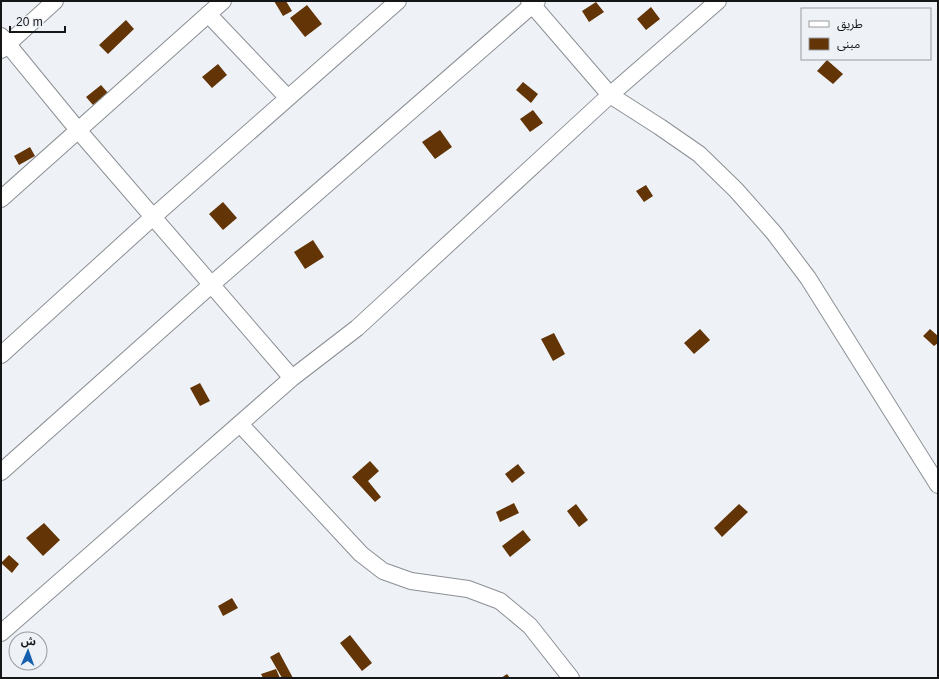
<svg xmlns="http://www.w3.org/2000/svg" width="939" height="679" font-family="Helvetica,'Noto Sans Arabic',sans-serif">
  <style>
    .building { fill: #623406 }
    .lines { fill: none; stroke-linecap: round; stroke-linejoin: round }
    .street-casing { stroke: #8b8f94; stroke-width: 18 }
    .street { stroke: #fff; stroke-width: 16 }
  </style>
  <rect width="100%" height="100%" fill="#eef2f7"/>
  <path class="building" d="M274 1H286L292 11 283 16Z
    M596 2 604 12 589 22 582 11Z
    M307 5 322 24 305 37 290 18Z
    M651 7 660 19 646 30 637 19Z
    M126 20 134 29 108 54 99 45Z
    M827 60 843 74 833 84 817 71Z
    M218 64 227 75 212 88 202 77Z
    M523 82 538 94 531 103 516 90Z
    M101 85 108 93 93 105 86 97Z
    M533 110 543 123 530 132 520 119Z
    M440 130 452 147 435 159 422 142Z
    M30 147 35 156 19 165 14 156Z
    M646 185 653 196 644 202 636 191Z
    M223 202 237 218 223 230 209 214Z
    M313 240 324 257 305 269 294 252Z
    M700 329 710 340 694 354 684 343Z
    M930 329 938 336V343L934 346 923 336Z
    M554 333 565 354 553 361 541 339Z
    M200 383 210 401 200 406 190 388Z
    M370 461 379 471 368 481 381 497 375 502 352 477Z
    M518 464 525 473 512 483 505 474Z
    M514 503 519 513 500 522 496 512Z
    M576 504 588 520 579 527 567 511Z
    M739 504 748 512 722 537 714 528Z
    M44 523 60 540 43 556 26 538Z
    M523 530 531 540 510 557 502 546Z
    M9 555 19 564 12 573 1 563Z
    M232 598 238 608 223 616 218 606Z
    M350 635 372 663 362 671 340 643Z
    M279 652 293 678H282L270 657Z
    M276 669 280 678H263L261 674Z
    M507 674 510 678H501Z"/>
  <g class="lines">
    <g class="street-casing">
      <path id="street" d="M529 1 610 95 660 127 699 154 736 190 774 233 808 278 938 485
        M208 14 288 98
        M1 36 78 130 292 378
        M1 50 55 1
        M1 199 223 1
        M1 355 154 216 398 1
        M240 424 361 554 383 571 411 581 468 589 500 601 530 626 571 678
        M1 472 211 285 537 1
        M1 633 292 378 357 328 610 95 718 1"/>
    </g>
    <use href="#street" class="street"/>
  </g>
  <rect width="939" height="679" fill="none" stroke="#151618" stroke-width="4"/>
  <rect x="801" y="8" width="130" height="52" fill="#eef2f7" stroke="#979a9e"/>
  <rect x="809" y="21" width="20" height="6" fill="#ffffff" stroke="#979a9e"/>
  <text x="837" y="28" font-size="12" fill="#151618">طريق</text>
  <rect x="809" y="38" width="20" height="12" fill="#623406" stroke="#979a9e"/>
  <text x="837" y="48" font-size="12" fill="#151618">مبنى</text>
  <g transform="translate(28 651) rotate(2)"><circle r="19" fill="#eef2f7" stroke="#979a9e"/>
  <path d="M0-3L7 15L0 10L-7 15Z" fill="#1460af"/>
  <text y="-6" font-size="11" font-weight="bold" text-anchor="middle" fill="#151618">ش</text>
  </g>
  <path d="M10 26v6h55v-6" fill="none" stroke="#151618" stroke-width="2"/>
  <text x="16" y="26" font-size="12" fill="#151618" stroke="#eef2f7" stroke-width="3" paint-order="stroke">20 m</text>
</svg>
